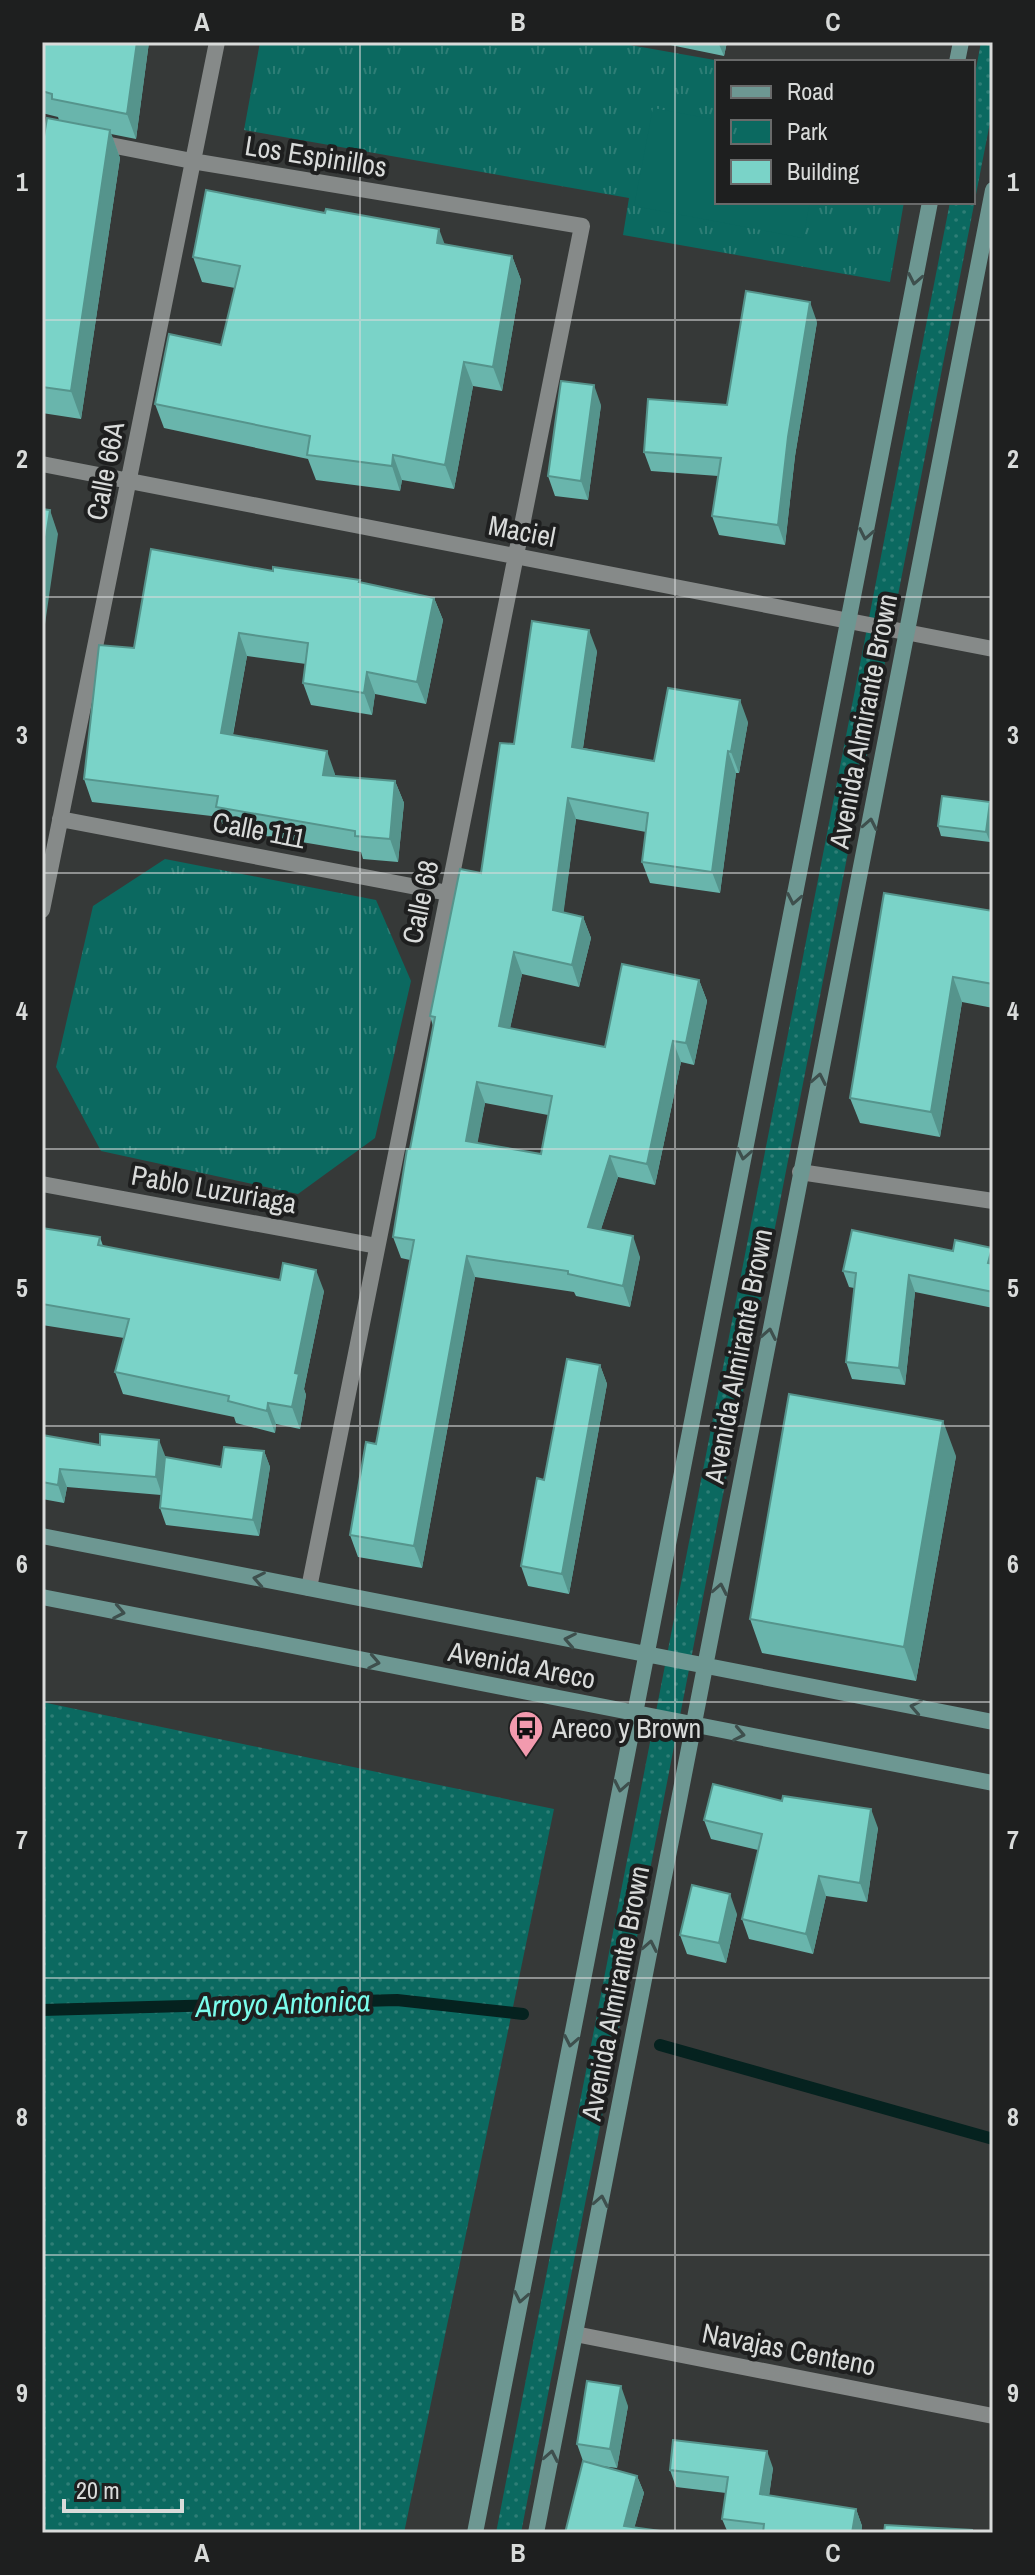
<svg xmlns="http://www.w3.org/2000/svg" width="1035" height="2575" font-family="'Archivo Narrow',sans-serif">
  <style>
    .grass { fill: url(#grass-dots) }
    .park { fill: url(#park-tufts) }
    .pitch { fill: #0b6960 }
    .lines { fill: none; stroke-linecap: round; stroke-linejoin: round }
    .stream { stroke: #05221f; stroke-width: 12 }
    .street { stroke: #868a89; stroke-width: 16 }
    .secondary { stroke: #6d9792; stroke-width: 16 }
    .wall { fill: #69b5ac; fill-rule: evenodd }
    .shaded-wall { fill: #55948c }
    .building { fill: #7ad3c8; stroke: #55948c; stroke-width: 2; fill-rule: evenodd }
    .oneway { stroke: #3e4f4d }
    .grid { fill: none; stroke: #d9dbda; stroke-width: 2; stroke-opacity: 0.55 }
    .labels { text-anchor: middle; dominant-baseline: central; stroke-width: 8; stroke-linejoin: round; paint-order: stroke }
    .street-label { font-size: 28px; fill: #d9dbda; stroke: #1e1f1f }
    .poi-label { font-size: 28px; fill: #d9dbda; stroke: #1e1f1f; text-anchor: start }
    .water-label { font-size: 30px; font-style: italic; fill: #7afcec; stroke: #1e1f1f }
    .neatline { fill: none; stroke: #d9dbda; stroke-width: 3 }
    .grid-label { font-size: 26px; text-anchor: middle; font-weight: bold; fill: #d9dbda }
  </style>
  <defs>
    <pattern id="grass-dots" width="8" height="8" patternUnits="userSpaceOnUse" patternTransform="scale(2)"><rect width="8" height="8" fill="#0b6960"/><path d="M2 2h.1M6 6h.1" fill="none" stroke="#2e7e76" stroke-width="1.8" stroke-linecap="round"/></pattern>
    <pattern id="park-tufts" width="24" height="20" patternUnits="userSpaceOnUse" patternTransform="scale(2)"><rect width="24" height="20" fill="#0b6960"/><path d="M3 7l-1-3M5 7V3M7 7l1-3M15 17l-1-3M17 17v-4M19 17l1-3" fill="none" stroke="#2e7e76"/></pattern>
  </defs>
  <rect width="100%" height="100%" fill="#363938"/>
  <path class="grass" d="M981 42H993V107L521 2533H496L950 202H973V85Z
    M42 1702 554 1809 404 2533H42Z"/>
  <path class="park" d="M260 42H613L726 62H717V202H904L890 282 623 235 629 198 244 130Z
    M165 859 376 900 411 981 375 1138 298 1194 101 1151 56 1067 93 906Z"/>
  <path class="pitch" d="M653 108 717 120V202H810L803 238 634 206Z"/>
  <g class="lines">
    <path class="stream" d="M42 2010 397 2000 523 2014
      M660 2045 993 2139"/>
    <path class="street" d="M95 142 192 161 582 226 309 1588
      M42 464 993 649
      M60 819 448 893
      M42 910 217 42
      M800 1172 993 1201
      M42 1184 377 1246
      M575 2334 993 2416"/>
    <path class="secondary" d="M957 62 961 42
      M42 1536 993 1722
      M42 1597 993 1783
      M475 2533 930 202
      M536 2533 993 190"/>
  </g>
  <path class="wall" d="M42 42H149L136 139 111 134 120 158 81 419 42 413V148L59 120 58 117 42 113Z
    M656 42H727L724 56Z
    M445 244 512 256 521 280 502 391 473 386 454 489 402 480 400 491 316 480 308 459 164 428 155 404 221 345 235 288 202 282 193 257Z
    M817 322 795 456 785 545 719 535 712 516 718 476 651 471 644 452 727 405Z
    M601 405 588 500 555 496 548 476Z
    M273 571 361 583 434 598 443 620 426 704 375 694 372 715 311 705 303 683 306 664 247 656 233 735 335 774V776L395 781 404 803 398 862 363 859 361 852 224 829 220 817 92 802 84 779 134 648Z
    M597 651 583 748 654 761 748 722 739 773H736L720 893 650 883 642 862 646 832 576 819 563 913 583 917 591 938 579 987 522 974 510 1028 605 1047 699 980 707 1001 694 1065 681 1062 655 1185 618 1177 601 1229 640 1257 630 1307 576 1296 574 1292 475 1277 422 1568 358 1557 350 1535 376 1444 410 1260 401 1258 393 1237 433 1026 430 1016 481 873 514 744ZM485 1103 548 1115 541 1154 477 1143Z
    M993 809 990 842 941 836 938 826Z
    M993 911V1008L962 1002 940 1137 860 1123 850 1098Z
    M42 1228 100 1237 103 1246 324 1291 304 1389 306 1395 300 1429 276 1424 275 1433 236 1423 234 1417 123 1394 115 1372 124 1338 42 1325Z
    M992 1248 993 1252V1308L915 1292 905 1385 852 1379 846 1362 854 1288 849 1287 843 1271 953 1251Z
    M600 1365 607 1384 569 1594 528 1586 521 1566 544 1480Z
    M42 1435 221 1467 264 1451 270 1467 259 1536 166 1525 160 1508 161 1495 67 1487 64 1503 42 1499Z
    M956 1456 916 1681 762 1653 750 1619Z
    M704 1820 878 1828 867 1902 826 1896 813 1954 749 1939 742 1919 758 1850 711 1839Z
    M737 1914 726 1963 687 1954 680 1935Z
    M628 2406 617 2468 601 2466 637 2476 644 2493 634 2528 565 2533 583 2461 577 2444Z
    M773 2468 769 2495 856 2509 862 2526 861 2533H728L722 2519 726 2493 676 2487 670 2470Z"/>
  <path class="shaded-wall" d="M137 42H149L136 139 127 114Z
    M718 42H727L724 56Z
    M110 130 120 158 81 419 71 391Z
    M439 229 448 253 437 243Z
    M512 256 521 280 502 391 493 367Z
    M810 302 817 322 795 456 785 545 778 525 788 437Z
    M464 362 473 386 454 489 445 465Z
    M594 385 601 405 588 500 581 481Z
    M393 455 402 480 400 491 392 466Z
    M50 510 58 534 42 645V564Z
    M434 598 443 620 426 704 417 682Z
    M589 630 597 651 580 768 572 747Z
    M239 633 247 656 229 755 221 733Z
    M367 672 375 694 372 715 364 693Z
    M740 700 748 722 739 773 731 752Z
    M327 751 335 774 331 797 323 775Z
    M728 751 736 773 720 893 712 872Z
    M395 781 404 803 398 862 390 839Z
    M568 798 576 819 561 932 553 910Z
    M990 802 993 809V820L990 842 986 832Z
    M583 917 591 938 579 987 572 965Z
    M514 952 522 974 506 1047 499 1026Z
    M953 977 962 1002 940 1137 931 1112Z
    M699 980 707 1001 694 1065 686 1043Z
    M673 1041 681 1062 655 1185 647 1164Z
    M477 1082 485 1103 474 1162 466 1141Z
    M610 1156 618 1177 595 1248 588 1227Z
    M633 1236 640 1257 630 1307 623 1286Z
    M992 1248 993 1252V1275L988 1263Z
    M467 1256 475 1277 422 1568 414 1546Z
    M316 1270 324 1291 304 1389 306 1395 300 1429 292 1407 295 1373Z
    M909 1275 915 1292 905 1385 899 1368Z
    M600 1365 607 1384 569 1594 562 1574Z
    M268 1403 276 1424 275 1433 267 1411Z
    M943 1421 956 1456 916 1681 904 1647Z
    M159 1440 166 1458 162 1495 156 1477Z
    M264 1451 270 1467 259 1536 253 1520Z
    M60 1469 67 1487 64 1503 58 1485Z
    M871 1809 878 1828 867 1902 860 1883Z
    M819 1876 826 1896 813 1954 806 1934Z
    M730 1894 737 1914 726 1963 719 1943Z
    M621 2386 628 2406 617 2468 610 2449Z
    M767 2451 773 2468 767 2511 760 2494Z
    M637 2476 644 2493 633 2533 624 2526Z
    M856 2509 862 2526 861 2533H852Z"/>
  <path class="building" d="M42 42H137L127 114 52 99V94L42 91Z
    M47 118 110 130 71 391 42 387V148Z
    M206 190 325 213 326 209 439 229 437 243 512 256 493 367 464 362 445 465 393 455 392 466 307 455 310 436 155 404 169 334 221 345 240 266 193 257Z
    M746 291 810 302 788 437 778 525 712 516 721 458 644 452 648 399 727 405Z
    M561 381 594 385 581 481 548 476Z
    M42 509 50 510 42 564Z
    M151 549 273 571V567L360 580 359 582 434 598 417 682 367 672 364 693 303 683 308 643 239 633 221 733 327 751 323 775 395 781 390 839 355 836V831L216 807 218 796 84 779 99 645 134 648Z
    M532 621 589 630 572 747 654 761 668 688 740 700 731 752 728 751 712 872 642 862 648 813 568 798 553 910 583 917 572 965 514 952 499 1026 605 1047 622 964 699 980 686 1043 673 1041 647 1164 610 1156 588 1227 633 1236 623 1286 568 1274V1271L467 1256 414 1546 350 1535 366 1442 376 1444 414 1240 393 1237 407 1149H410L435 1017 430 1016 460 869 481 873 500 743 514 744ZM477 1082 552 1096 541 1154 466 1141Z
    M942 796 990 802 986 832 938 826Z
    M884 893 993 911V984L953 977 931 1112 850 1098Z
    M42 1228 100 1237 98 1245 280 1280 283 1263 316 1270 295 1373 299 1374 292 1407 268 1403 267 1411 228 1401 229 1396 115 1372 129 1319 42 1304Z
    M852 1230 953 1251 955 1240 992 1248 988 1263 993 1264V1292L909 1275 899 1368 846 1362 856 1273 843 1271Z
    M567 1359 600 1365 562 1574 521 1566 537 1478 544 1480Z
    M789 1394 943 1421 904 1647 750 1619Z
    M100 1434 159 1440 156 1477 60 1469 58 1485 42 1482V1435L100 1445Z
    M224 1447 264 1451 253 1520 160 1508 165 1457 221 1467Z
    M713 1784 782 1801 783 1796 871 1809 860 1883 819 1876 806 1934 742 1919 762 1834 704 1820Z
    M692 1885 730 1894 719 1943 680 1935Z
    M587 2381 621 2386 610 2449 577 2444Z
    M673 2440 767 2451 760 2494 856 2509 852 2533H826L808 2531V2533H763L764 2524 722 2519 728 2477 670 2470Z
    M583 2461 637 2476 624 2526 675 2533H565Z
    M885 2525 972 2530V2533H884Z"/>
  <defs><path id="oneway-chevron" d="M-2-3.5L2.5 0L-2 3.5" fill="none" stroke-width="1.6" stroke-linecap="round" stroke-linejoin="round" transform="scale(2)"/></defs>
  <g class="oneway">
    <use href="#oneway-chevron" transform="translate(915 279) rotate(101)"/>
    <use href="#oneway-chevron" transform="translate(866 534) rotate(101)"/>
    <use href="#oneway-chevron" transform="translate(870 824) rotate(-79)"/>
    <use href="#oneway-chevron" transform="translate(794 899) rotate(101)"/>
    <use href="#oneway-chevron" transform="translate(819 1079) rotate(-79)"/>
    <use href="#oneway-chevron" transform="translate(744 1154) rotate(101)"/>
    <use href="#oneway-chevron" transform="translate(769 1334) rotate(-79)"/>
    <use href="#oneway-chevron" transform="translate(259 1579) rotate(-169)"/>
    <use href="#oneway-chevron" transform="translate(720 1589) rotate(-79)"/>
    <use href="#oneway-chevron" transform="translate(119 1612) rotate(11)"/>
    <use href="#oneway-chevron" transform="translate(570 1640) rotate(-169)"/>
    <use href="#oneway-chevron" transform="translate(374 1662) rotate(11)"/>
    <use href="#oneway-chevron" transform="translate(916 1707) rotate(-169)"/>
    <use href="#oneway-chevron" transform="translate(739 1734) rotate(11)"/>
    <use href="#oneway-chevron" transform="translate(621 1786) rotate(101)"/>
    <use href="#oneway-chevron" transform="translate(650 1946) rotate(-79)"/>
    <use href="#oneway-chevron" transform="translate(571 2041) rotate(101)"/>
    <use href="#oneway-chevron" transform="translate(601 2201) rotate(-79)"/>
    <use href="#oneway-chevron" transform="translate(521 2297) rotate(101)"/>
    <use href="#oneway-chevron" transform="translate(551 2456) rotate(-79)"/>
  </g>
  <path class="grid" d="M360 42V2533M675 42V2533M42 320H993M42 597H993M42 873H993M42 1149H993M42 1426H993M42 1702H993M42 1978H993M42 2255H993"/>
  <defs>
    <g id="bus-pin" transform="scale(1.8)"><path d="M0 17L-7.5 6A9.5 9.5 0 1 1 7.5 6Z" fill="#f29aae" stroke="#1e1f1f"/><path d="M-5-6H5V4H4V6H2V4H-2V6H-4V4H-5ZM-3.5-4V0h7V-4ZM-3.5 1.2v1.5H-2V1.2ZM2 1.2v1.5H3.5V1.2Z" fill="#111"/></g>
  </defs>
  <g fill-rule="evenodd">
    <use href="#bus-pin" x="526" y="1728"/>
  </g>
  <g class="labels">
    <g class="street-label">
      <text transform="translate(316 156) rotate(9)">Los Espinillos</text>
      <text transform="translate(105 471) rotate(-79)">Calle 66A</text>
      <text transform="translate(522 531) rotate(11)">Maciel</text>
      <text transform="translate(863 721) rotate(-79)">Avenida Almirante Brown</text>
      <text transform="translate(259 830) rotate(11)">Calle 111</text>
      <text transform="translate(420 902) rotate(-78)">Calle 68</text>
      <text transform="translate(214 1189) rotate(10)">Pablo Luzuriaga</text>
      <text transform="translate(738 1356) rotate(-79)">Avenida Almirante Brown</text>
      <text transform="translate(522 1665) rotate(11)">Avenida Areco</text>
      <text transform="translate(615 1993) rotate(-79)">Avenida Almirante Brown</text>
      <text transform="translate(789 2349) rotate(11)">Navajas Centeno</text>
    </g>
    <g class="poi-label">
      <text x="552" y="1728">Areco y Brown</text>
    </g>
    <g class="water-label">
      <text transform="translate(283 2003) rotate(-2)">Arroyo Antonica</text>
    </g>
  </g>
  <rect width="1035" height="2575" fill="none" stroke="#1e1f1f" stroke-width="88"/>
  <rect x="715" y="60" width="260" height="144" fill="#1e1f1f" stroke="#696a6a" stroke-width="2"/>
  <rect x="731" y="86" width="40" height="12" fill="#6d9792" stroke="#696a6a" stroke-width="2"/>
  <text x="787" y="100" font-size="24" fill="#d9dbda">Road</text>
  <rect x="731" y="120" width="40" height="24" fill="url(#park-tufts)" stroke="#696a6a" stroke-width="2"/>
  <text x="787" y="140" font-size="24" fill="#d9dbda">Park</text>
  <rect x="731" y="160" width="40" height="24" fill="#7ad3c8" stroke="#696a6a" stroke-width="2"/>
  <text x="787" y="180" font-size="24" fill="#d9dbda">Building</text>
  <path d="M64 2499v12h118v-12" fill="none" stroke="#d9dbda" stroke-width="4"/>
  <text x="76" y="2499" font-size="24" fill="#d9dbda" stroke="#1e1f1f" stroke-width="6" paint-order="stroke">20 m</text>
  <rect x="44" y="44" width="947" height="2487" class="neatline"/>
  <g class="grid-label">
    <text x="202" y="31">A</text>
    <text x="518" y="31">B</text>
    <text x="833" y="31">C</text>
    <text x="22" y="191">1</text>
    <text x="1013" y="191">1</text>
    <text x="22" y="468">2</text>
    <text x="1013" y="468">2</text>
    <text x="22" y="744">3</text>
    <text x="1013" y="744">3</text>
    <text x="22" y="1020">4</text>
    <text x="1013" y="1020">4</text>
    <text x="22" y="1297">5</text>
    <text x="1013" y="1297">5</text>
    <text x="22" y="1573">6</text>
    <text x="1013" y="1573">6</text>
    <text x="22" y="1849">7</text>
    <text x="1013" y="1849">7</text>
    <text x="22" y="2126">8</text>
    <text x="1013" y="2126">8</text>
    <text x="22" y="2402">9</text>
    <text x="1013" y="2402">9</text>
    <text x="202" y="2562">A</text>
    <text x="518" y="2562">B</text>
    <text x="833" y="2562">C</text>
  </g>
</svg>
